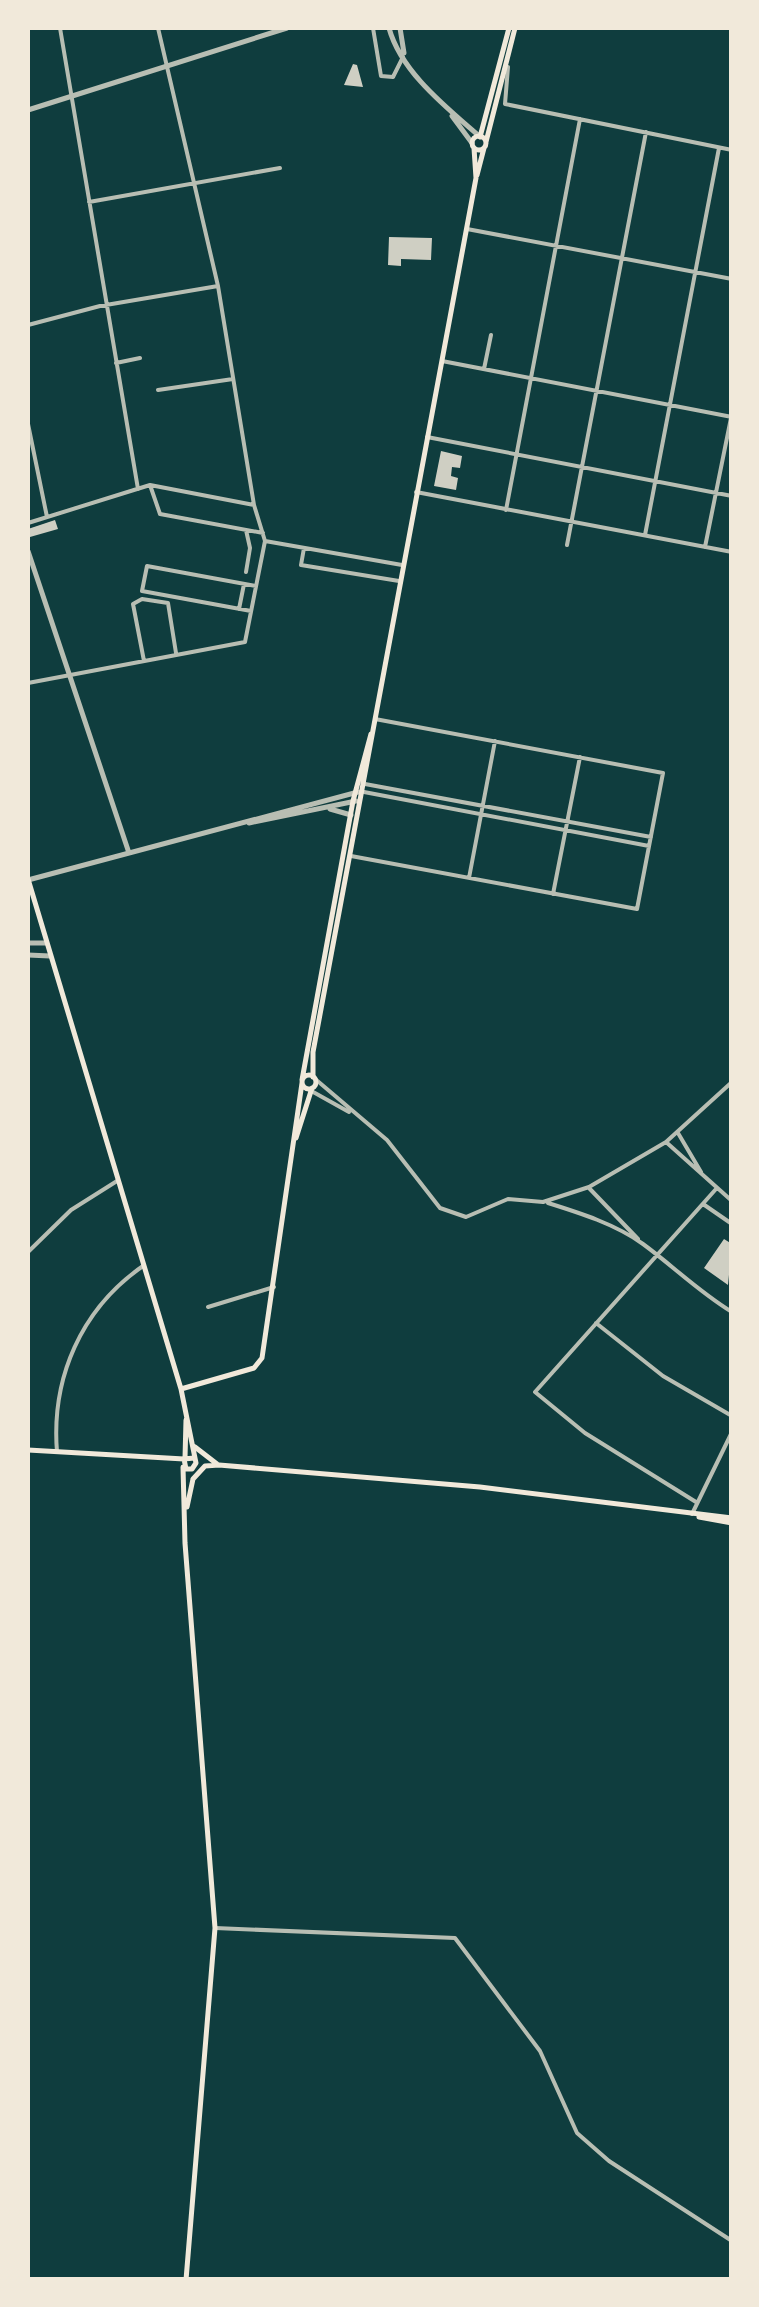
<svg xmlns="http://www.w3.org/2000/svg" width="759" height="2307" font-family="'Alegreya Sans',sans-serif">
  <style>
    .building { fill: #cfcfc3 }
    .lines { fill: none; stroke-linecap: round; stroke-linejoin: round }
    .minor { stroke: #b8beb3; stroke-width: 4 }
    .tertiary { stroke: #b8beb3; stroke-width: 5 }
    .secondary { stroke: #f1e9da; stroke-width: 5 }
  </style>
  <rect width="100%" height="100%" fill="#0f3d3e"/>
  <path class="building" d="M353 64 357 65 363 87 344 85Z
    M389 237 432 238 431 260 401 259V266L388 265Z
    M441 451 462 456 460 468 452 467 451 476 458 478 456 490 434 486Z
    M55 520 58 529 30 537 28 529Z
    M724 1239 732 1244 728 1285 704 1268Z"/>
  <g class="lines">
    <path class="minor" d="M60 28 138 489
      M158 28 218 286 254 505 265 541
      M373 28 381 76 393 77 403 57
      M508 67 505 104 732 150
      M89 202 280 168
      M467 229 732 279
      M28 325 100 306 218 286
      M442 361 732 417
      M116 363 140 358
      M484 369 491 335
      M158 390 233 379
      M28 424 47 517
      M427 437 732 496
      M150 485 160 514 263 533
      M416 492 732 552
      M506 510 580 119
      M28 523 150 485 254 505
      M645 535 719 148
      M567 545 646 132
      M705 547 732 413
      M304 548 301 565 399 581
      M246 572 250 548 246 530
      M239 609 244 584
      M251 611 142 591 147 566 256 586
      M144 661 133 604 142 599 168 603 176 653
      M28 683 245 642 265 541 402 565
      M365 784 651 837
      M364 792 649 846
      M351 856 637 909 663 773 375 719
      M469 878 495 741
      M553 894 580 757
      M314 1078 387 1140 440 1208 466 1217 508 1199 543 1202 589 1187 666 1142 732 1082
      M306 1088 349 1112
      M678 1133 701 1172
      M666 1142 732 1201
      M589 1188 638 1239
      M548 1203C580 1213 615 1224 643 1244 673 1266 699 1292 732 1312
      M703 1204 732 1224
      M28 1252 71 1210 117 1181
      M208 1307 274 1287
      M596 1323 663 1376 732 1416
      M57 1452C51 1378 81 1309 143 1266
      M696 1502 585 1433 535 1392 716 1189
      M692 1514 732 1432
      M215 1928 455 1938 540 2051 577 2133 609 2161 732 2241"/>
    <path class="tertiary" d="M389 28C401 72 446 107 479 136
      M400 28 404 53
      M28 110 287 28
      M452 116 472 143
      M28 551 129 853
      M330 809 351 815
      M249 823 356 801
      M28 880 358 792
      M28 943H46
      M28 955 50 956"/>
    <path class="secondary" d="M472 143a7 7 0 1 1 14 0a7 7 0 1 1-14 0Z
      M480 137 509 28
      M486 142 515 28
      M477 175 484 148
      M28 879 181 1389 196 1463 192 1469H186L184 1459 194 1458
      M302 1082a7 7 0 1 1 14 0a7 7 0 1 1-14 0Z
      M313 1077V1052L476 178 474 148
      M302 1080 353 801 371 734
      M296 1138 312 1088
      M181 1389 254 1368 262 1358 302 1083
      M195 1447 217 1464
      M28 1450 184 1459
      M185 1458 186 1420
      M183 1467 185 1543 215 1928 186 2280
      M193 1479 205 1466 219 1465 480 1487 732 1518
      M187 1507 193 1479
      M699 1517 732 1523"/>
  </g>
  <rect width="759" height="2307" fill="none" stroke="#f1e9da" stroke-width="60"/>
</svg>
